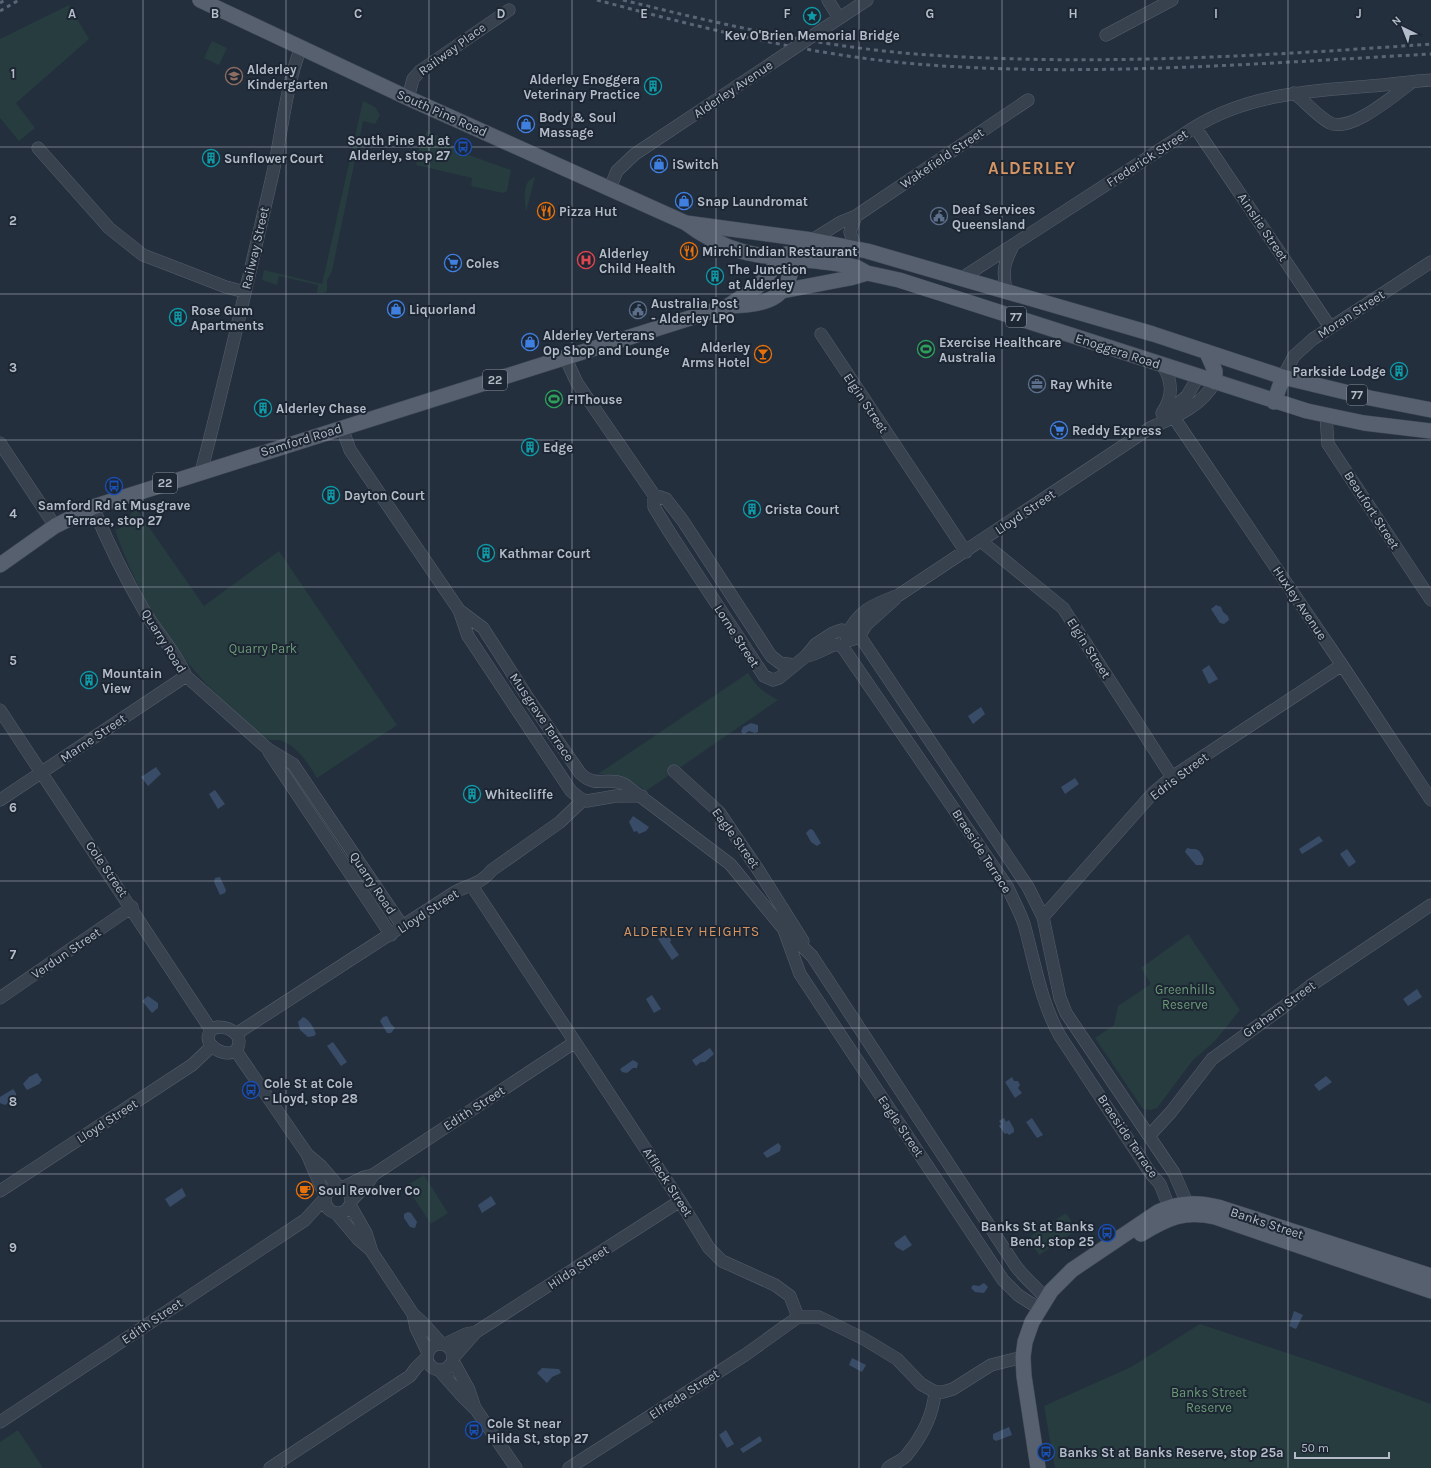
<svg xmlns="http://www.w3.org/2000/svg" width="1431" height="1468" font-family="Karla,sans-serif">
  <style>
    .green { fill: #263c3f }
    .water { fill: #394c67 }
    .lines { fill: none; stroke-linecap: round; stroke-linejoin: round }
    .minor-casing { stroke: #565f6c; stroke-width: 13 }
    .major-casing { stroke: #414a57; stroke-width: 16 }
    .minor { stroke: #38414e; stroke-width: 12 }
    .major { stroke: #56606e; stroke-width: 15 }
    .rail { stroke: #5a6575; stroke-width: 3; stroke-dasharray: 4 4; stroke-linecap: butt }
    .minor-bridge-casing { stroke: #565f6c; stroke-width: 13; stroke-linecap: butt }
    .minor-bridge { stroke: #38414e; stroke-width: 12 }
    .grid { fill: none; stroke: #b4bcc9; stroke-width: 1; stroke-opacity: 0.55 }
    .labels { text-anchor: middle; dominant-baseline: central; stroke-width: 4; stroke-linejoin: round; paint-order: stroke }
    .shield { fill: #1d2633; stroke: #878f9c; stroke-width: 1 }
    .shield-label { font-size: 12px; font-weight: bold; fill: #b4bcc9 }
    .poi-label { font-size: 13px; font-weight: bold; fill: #b4bcc9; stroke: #1d2633; text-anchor: start }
    .street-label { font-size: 13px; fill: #b4bcc9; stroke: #1d2633 }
    .park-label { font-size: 13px; fill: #6b9a76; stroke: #1d2633 }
    .neighbourhood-label { font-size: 14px; letter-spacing: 1px; fill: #d59563; stroke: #1d2633 }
    .district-label { font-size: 17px; font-weight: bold; letter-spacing: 1px; fill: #d59563; stroke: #1d2633 }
    .grid-label { font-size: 13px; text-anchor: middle; font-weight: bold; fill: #b4bcc9; stroke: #1d2633; stroke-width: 4; stroke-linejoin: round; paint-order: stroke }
  </style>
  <rect width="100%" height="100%" fill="#242f3e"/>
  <path class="green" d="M69 5 89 39 16 103 35 128 19 141 0 118V39Z
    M212 41 227 48 219 65 204 58Z
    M363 101 375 107 380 115 375 124 363 121 332 271 327 280V291L324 293H317L318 285 279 276 277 285 262 280 264 270 322 284Z
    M427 130 440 137 463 153 511 170 507 191 503 193 471 186 472 178 416 165 419 148Z
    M535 177 526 212C525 201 521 181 535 177Z
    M137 510 204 606 279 551 397 725 317 778C308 763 299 748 282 741 279 739 274 741 270 740 262 737 252 728 246 722 185 670 141 606 115 530L132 523 130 515 133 511Z
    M748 673C756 686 764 693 778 700L646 791C630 779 618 774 598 774Z
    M1188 934 1240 1010 1215 1041 1193 1060 1157 1108 1151 1110 1143 1109 1095 1038 1114 1025 1118 1006 1151 984 1141 968Z
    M424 1175 448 1213 431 1224 406 1186Z
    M1066 1213 1077 1230 1039 1255 1028 1238Z
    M1200 1324 1335 1369 1431 1404V1468H1055L1044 1406 1131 1367Z
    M18 1430 43 1468H0V1442Z"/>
  <path class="water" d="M1216 605 1221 607 1223 612 1228 616 1229 620 1224 624 1220 623 1211 609Z
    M1209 665 1218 679 1209 684 1202 670Z
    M981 707 985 714 973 724 968 716Z
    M751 723 758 725V732L755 733 749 731 744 734 741 732 743 727Z
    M156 767 161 774 148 786 141 777Z
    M1075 778 1079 784 1065 794 1061 787Z
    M215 790 225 804 218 809 209 794Z
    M633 816 649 827 646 831 639 834 637 831 634 832 629 822Z
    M810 829 813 830 821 843 817 846 811 842 806 833Z
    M1319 836 1323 841 1302 854 1299 849Z
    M1187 848C1197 851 1197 845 1204 859L1202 865H1196L1185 852Z
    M1347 849 1356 862 1349 867 1340 854Z
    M220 877 226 890 225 893 220 895 214 882 215 878Z
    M667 933 671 940 670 942 679 955 672 960 658 939Z
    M1417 989 1422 997 1408 1006 1403 999Z
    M652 995 661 1009 654 1013 646 999Z
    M148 996 158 1003V1008L152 1013 142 1001Z
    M387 1016 391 1024 395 1028 391 1033H387L380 1021 383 1017Z
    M303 1017C309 1019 314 1028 316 1034L314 1036 308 1037 300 1030 298 1022Z
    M333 1042 347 1062 341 1066 327 1046Z
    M710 1048 714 1054 705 1062H701L696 1066 692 1060Z
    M633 1060 638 1063 637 1068H633L627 1073 622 1072 620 1069Z
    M37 1073 42 1080 39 1084 27 1090 23 1084 29 1077Z
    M1326 1076 1332 1082 1319 1091 1314 1085Z
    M1012 1077 1014 1081H1018L1020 1085 1018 1088 1022 1093 1015 1098 1005 1082Z
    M13 1089 16 1093V1098L5 1105 0 1103V1097Z
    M1004 1118 1006 1122 1009 1120 1014 1129V1132L1009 1135 1007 1133 1005 1134 999 1126 1001 1124 999 1121Z
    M1032 1118 1043 1135 1037 1138 1026 1122Z
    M778 1143 781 1146 780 1151 767 1158 763 1153Z
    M182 1188 186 1196 170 1207 165 1199Z
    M491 1196 496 1204 482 1213 478 1205Z
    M408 1212 411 1213 417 1222 415 1228 410 1227 404 1218V1214Z
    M905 1235 912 1245 903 1251 896 1247 894 1243Z
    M984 1283 988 1287 984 1293 975 1292 971 1288 973 1285 979 1286Z
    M1294 1311 1303 1315 1296 1329 1289 1326Z
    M852 1358 866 1365 862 1372 849 1365Z
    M542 1368 559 1369 561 1373 552 1377 547 1383 537 1373Z
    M1009 1427 1012 1435 996 1441 993 1439V1434Z
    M726 1430 734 1444 727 1448 719 1435Z
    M760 1436 762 1441 743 1453 740 1449Z"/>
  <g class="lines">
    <g class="minor-casing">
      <path id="minor" d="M828 0 839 18
        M823 29 867 0
        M1106 35 1172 0
        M1294 93C1306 102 1317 116 1330 123 1351 133 1394 95 1411 83
        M408 98 413 79 420 71 509 10
        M1195 127 1330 327
        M38 148 109 228 143 255 226 287 245 292
        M610 188 617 171 635 154 775 61
        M812 240 841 222 856 216 1028 100
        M856 249 850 232 856 216
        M962 278 1195 127C1248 94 1310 91 1370 86 1390 85 1411 81 1431 80
        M1006 291C1003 271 1003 265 1012 248
        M821 334 966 552
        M565 357 577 383 654 495 666 499 683 521 771 656 780 663 794 665
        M1283 377 1294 356 1313 339 1431 262
        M1166 406 1342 665 1431 800
        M1162 413C1173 397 1173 382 1163 366
        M1163 416 1187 396 1198 377
        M1326 416 1328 444 1431 600
        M342 428 350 450 459 610 468 636 571 791 581 799 587 801 616 796H642
        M0 443 55 526
        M201 472C227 374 249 275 272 177 282 133 285 90 301 47
        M654 495V507L670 533 764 676 773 680 779 678 806 656 816 644 833 633 841 630 849 631 863 641 1028 887 1043 917 1060 998 1066 1013 1174 1173 1187 1203
        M93 507C108 543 125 578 145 612 158 634 176 652 186 676L268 749 293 764 403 927
        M981 541 1063 608 1172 777
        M459 610 483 628 528 698 580 773C596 789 608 776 624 784L730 864 782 927 812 956 1015 1265C1024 1278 1036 1286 1046 1299
        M846 636C859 610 872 605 899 595L1150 428C1175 417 1201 407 1215 382
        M851 640 859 637 866 625 895 599
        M806 656C819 654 826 647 835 645 839 644 842 647 844 649L1008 888C1013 900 1020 912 1024 924 1035 963 1040 1000 1060 1036L1151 1174 1160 1184 1169 1207
        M0 710 211 1030
        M269 752 391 935
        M674 771 719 812 759 871 803 941
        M0 800 186 676
        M472 886 680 1201 709 1248 722 1261 775 1285 790 1296 798 1317
        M1043 917 1153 793 1172 777 1342 665
        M784 930 800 974 1003 1280 1018 1295 1040 1309
        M0 998 132 907
        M217 1027C232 1027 245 1036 236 1051 219 1060 195 1036 217 1027Z
        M236 1034 455 892C472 883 478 886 492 870L560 822 583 800
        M236 1051 307 1154 325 1196
        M1149 1136 1171 1112 1212 1059 1282 1008 1310 986 1431 905
        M308 1155 321 1166 339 1187
        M325 1200a13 13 0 1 1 26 0a13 13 0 1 1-26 0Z
        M342 1188 364 1177 373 1175 575 1042
        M0 1191 192 1065 211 1047
        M351 1201 368 1183 373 1175
        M350 1205 366 1233 372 1252 413 1314 423 1323 441 1343
        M336 1213 358 1239 372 1251
        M413 1314 416 1328 428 1353
        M798 1317H819L864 1339 897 1359 921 1384 935 1392H943L953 1389 991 1365 1023 1357
        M427 1357a13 13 0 1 1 26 0a13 13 0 1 1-26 0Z
        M445 1344 466 1334 476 1332
        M454 1357 476 1332 680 1201
        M453 1361 469 1390 475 1408 516 1468
        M439 1370 461 1395 474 1408
        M0 1422 305 1220 325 1198
        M270 1468 410 1376 416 1368 427 1357
        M569 1468 745 1355 798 1317
        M888 1468C893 1464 901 1461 906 1456 921 1438 933 1416 935 1392"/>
    </g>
    <g class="major-casing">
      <path id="major" d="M200 0 408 98 686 223C746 268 789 253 856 267L867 273 899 280 946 295 1307 411 1364 423 1431 431
        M686 223 812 240 867 251 1153 334 1283 377 1370 398 1431 410
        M782 291 850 278 867 273
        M728 306 757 287 786 254
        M1207 353 1215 371V382
        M1274 402 1283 377
        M0 565 55 526 93 507 728 306C787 304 788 291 798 239
        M1141 1234C1168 1218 1184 1210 1215 1217L1431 1291
        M1038 1468 1024 1376 1023 1357 1025 1342 1032 1322 1051 1291 1072 1270 1158 1212C1178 1202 1196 1202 1218 1207L1431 1276"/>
    </g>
    <use href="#minor" class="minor"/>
    <use href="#major" class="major"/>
    <path class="rail" d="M597 0C706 29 816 57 929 65 1096 77 1264 63 1431 54
      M623 0C723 25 825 48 929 55 1096 66 1264 56 1431 44
      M0 3 5 0
      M0 11 19 0"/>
    <g class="minor-bridge-casing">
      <path id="minor-bridge" d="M775 61 823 29"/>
    </g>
    <use href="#minor-bridge" class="minor-bridge"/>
  </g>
  <path class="grid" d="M143 0V1468M286 0V1468M429 0V1468M572 0V1468M716 0V1468M859 0V1468M1002 0V1468M1145 0V1468M1288 0V1468M0 147H1431M0 294H1431M0 440H1431M0 587H1431M0 734H1431M0 881H1431M0 1028H1431M0 1174H1431M0 1321H1431"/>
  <defs>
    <g id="sight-ring" transform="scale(0.9)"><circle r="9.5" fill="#1d2633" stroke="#0f9aa8" stroke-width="1.5"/><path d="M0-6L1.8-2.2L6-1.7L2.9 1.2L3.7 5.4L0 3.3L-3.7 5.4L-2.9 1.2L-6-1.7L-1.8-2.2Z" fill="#0f9aa8"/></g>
    <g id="school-ring" transform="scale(0.9)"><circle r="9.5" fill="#1d2633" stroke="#8d6e63" stroke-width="1.5"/><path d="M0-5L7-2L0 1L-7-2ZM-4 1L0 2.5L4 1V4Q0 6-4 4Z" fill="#8d6e63"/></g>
    <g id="building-ring" transform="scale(0.9)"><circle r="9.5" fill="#1d2633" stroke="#0f9aa8" stroke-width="1.5"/><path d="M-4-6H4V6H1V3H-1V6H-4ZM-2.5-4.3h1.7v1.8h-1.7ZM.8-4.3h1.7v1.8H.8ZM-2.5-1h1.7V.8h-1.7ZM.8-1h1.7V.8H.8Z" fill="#0f9aa8"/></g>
    <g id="shop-ring" transform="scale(0.9)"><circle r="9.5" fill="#1d2633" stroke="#3f7fe0" stroke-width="1.5"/><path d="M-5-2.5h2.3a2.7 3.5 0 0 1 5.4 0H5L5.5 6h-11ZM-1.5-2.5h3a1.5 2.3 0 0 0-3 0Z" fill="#3f7fe0"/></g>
    <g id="bus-ring" transform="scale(0.9)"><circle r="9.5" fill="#1d2633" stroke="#1a4fb4" stroke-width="1.5"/><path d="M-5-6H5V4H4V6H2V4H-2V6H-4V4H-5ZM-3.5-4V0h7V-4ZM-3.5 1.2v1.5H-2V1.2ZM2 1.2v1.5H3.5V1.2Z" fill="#1a4fb4"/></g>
    <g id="restaurant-ring" transform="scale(0.9)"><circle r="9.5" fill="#1d2633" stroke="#e8710a" stroke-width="1.5"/><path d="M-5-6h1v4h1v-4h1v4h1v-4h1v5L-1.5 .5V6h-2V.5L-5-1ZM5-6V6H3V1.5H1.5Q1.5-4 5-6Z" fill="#e8710a"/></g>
    <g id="civic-ring" transform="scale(0.9)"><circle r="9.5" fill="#1d2633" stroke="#5c6f8a" stroke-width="1.5"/><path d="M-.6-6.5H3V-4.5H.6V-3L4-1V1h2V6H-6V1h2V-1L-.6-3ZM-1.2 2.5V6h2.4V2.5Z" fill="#5c6f8a"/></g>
    <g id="hospital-ring" transform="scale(0.9)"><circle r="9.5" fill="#1d2633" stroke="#e0444e" stroke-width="1.5"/><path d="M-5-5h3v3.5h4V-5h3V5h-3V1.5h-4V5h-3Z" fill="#e0444e"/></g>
    <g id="supermarket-ring" transform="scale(0.9)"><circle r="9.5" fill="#1d2633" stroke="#3f7fe0" stroke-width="1.5"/><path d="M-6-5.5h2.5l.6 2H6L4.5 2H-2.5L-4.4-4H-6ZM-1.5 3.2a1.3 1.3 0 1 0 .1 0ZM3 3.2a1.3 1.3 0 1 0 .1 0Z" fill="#3f7fe0"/></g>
    <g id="stadium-ring" transform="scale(0.9)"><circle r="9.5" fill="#1d2633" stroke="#2e9e5b" stroke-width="1.5"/><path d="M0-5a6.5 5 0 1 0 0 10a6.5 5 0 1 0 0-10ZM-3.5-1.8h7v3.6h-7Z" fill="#2e9e5b"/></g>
    <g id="bar-ring" transform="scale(0.9)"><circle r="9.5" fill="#1d2633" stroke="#e8710a" stroke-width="1.5"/><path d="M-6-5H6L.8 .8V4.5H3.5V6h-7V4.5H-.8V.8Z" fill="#e8710a"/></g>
    <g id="office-ring" transform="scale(0.9)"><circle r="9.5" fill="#1d2633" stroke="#5c6f8a" stroke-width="1.5"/><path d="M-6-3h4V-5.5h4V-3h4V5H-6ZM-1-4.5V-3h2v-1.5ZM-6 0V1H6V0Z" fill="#5c6f8a"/></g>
    <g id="cafe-ring" transform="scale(0.9)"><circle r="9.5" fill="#1d2633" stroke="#e8710a" stroke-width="1.5"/><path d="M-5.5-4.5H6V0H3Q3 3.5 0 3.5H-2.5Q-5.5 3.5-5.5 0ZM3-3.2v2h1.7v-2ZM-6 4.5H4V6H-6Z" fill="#e8710a"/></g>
  </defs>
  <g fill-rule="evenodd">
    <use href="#sight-ring" x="812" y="16"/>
    <use href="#school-ring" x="234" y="76"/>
    <use href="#building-ring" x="653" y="86"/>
    <use href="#shop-ring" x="526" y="124"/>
    <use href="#bus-ring" x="463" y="147"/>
    <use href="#building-ring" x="211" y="158"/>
    <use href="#shop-ring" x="659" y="164"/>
    <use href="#shop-ring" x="684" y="201"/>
    <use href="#restaurant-ring" x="546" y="211"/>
    <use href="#civic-ring" x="939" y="216"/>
    <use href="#restaurant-ring" x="689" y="251"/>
    <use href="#hospital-ring" x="586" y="260"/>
    <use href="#supermarket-ring" x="453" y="263"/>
    <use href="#building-ring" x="715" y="276"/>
    <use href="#shop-ring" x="396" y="309"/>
    <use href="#civic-ring" x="638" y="310"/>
    <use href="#building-ring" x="178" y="317"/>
    <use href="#shop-ring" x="530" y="342"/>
    <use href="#stadium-ring" x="926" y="349"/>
    <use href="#bar-ring" x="763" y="354"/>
    <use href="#building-ring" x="1399" y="371"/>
    <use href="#office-ring" x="1037" y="384"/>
    <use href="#stadium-ring" x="554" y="399"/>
    <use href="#building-ring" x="263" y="408"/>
    <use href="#supermarket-ring" x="1059" y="430"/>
    <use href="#building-ring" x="530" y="447"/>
    <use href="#bus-ring" x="114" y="486"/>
    <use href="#building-ring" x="331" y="495"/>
    <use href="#building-ring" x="752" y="509"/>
    <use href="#building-ring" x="486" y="553"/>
    <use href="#building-ring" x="89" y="680"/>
    <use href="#building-ring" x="472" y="794"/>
    <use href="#bus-ring" x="251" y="1090"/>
    <use href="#cafe-ring" x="305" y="1190"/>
    <use href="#bus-ring" x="1107" y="1233"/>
    <use href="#bus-ring" x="474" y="1430"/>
    <use href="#bus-ring" x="1046" y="1452"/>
  </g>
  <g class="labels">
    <g class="shield">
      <rect x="1006" y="307" width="20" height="20" rx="3"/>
      <rect x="483" y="370" width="24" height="20" rx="3"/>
      <rect x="1347" y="385" width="20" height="20" rx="3"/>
      <rect x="153" y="473" width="24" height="20" rx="3"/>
    </g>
    <g class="shield-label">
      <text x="1016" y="317">77</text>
      <text x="495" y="380">22</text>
      <text x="1357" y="395">77</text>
      <text x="165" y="483">22</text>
    </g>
    <g class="poi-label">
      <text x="812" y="35" text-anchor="middle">Kev O'Brien Memorial Bridge</text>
      <text x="247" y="69">Alderley<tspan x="247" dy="15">Kindergarten</tspan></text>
      <text x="640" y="79" text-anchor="end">Alderley Enoggera<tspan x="640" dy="15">Veterinary Practice</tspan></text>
      <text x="539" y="117">Body &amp; Soul<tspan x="539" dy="15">Massage</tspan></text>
      <text x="450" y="140" text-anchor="end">South Pine Rd at<tspan x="450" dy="15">Alderley, stop 27</tspan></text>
      <text x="224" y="158">Sunflower Court</text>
      <text x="672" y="164">iSwitch</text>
      <text x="697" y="201">Snap Laundromat</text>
      <text x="952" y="209">Deaf Services<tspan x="952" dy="15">Queensland</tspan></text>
      <text x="559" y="211">Pizza Hut</text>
      <text x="702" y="251">Mirchi Indian Restaurant</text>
      <text x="599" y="253">Alderley<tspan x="599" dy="15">Child Health</tspan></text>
      <text x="466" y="263">Coles</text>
      <text x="728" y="269">The Junction<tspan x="728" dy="15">at Alderley</tspan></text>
      <text x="651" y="303">Australia Post<tspan x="651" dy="15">- Alderley LPO</tspan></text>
      <text x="409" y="309">Liquorland</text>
      <text x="191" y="310">Rose Gum<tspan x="191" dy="15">Apartments</tspan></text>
      <text x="543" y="335">Alderley Verterans<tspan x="543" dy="15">Op Shop and Lounge</tspan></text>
      <text x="939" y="342">Exercise Healthcare<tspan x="939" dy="15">Australia</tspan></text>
      <text x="750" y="347" text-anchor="end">Alderley<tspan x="750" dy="15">Arms Hotel</tspan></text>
      <text x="1386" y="371" text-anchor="end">Parkside Lodge</text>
      <text x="1050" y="384">Ray White</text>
      <text x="567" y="399">FIThouse</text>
      <text x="276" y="408">Alderley Chase</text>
      <text x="1072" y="430">Reddy Express</text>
      <text x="543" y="447">Edge</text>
      <text x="344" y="495">Dayton Court</text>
      <text x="114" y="505" text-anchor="middle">Samford Rd at Musgrave<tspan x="114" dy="15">Terrace, stop 27</tspan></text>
      <text x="765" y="509">Crista Court</text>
      <text x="499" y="553">Kathmar Court</text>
      <text x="102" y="673">Mountain<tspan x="102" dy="15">View</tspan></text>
      <text x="485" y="794">Whitecliffe</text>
      <text x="264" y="1083">Cole St at Cole<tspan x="264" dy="15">- Lloyd, stop 28</tspan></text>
      <text x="318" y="1190">Soul Revolver Co</text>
      <text x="1094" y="1226" text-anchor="end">Banks St at Banks<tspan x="1094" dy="15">Bend, stop 25</tspan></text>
      <text x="487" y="1423">Cole St near<tspan x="487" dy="15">Hilda St, stop 27</tspan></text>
      <text x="1059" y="1452">Banks St at Banks Reserve, stop 25a</text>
    </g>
    <g class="street-label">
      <text transform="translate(452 49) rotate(-36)">Railway Place</text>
      <text transform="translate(733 89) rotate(-34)">Alderley Avenue</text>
      <text transform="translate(442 113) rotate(24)">South Pine Road</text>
      <text transform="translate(942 158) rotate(-34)">Wakefield Street</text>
      <text transform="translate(1147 158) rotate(-33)">Frederick Street</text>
      <text transform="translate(1263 227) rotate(56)">Ainslie Street</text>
      <text transform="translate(255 248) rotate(-77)">Railway Street</text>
      <text transform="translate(1351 314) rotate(-33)">Moran Street</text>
      <text transform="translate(1118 351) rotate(18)">Enoggera Road</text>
      <text transform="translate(866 403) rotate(56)">Elgin Street</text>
      <text transform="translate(301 440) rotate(-17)">Samford Road</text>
      <text transform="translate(1372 510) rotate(57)">Beaufort Street</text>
      <text transform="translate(1025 512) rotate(-34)">Lloyd Street</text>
      <text transform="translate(1300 603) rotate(56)">Huxley Avenue</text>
      <text transform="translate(737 636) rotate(57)">Lorne Street</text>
      <text transform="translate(164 641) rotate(58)">Quarry Road</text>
      <text transform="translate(1089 648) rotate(57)">Elgin Street</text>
      <text transform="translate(542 717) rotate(56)">Musgrave Terrace</text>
      <text transform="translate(93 738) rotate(-34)">Marne Street</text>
      <text transform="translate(1179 776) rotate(-37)">Edris Street</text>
      <text transform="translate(736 838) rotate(54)">Eagle Street</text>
      <text transform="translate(982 851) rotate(57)">Braeside Terrace</text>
      <text transform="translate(107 869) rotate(56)">Cole Street</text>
      <text transform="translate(373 883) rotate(56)">Quarry Road</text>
      <text transform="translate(428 911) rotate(-33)">Lloyd Street</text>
      <text transform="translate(66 953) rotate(-34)">Verdun Street</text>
      <text transform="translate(1279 1009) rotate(-36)">Graham Street</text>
      <text transform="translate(474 1108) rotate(-33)">Edith Street</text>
      <text transform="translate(107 1121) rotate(-33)">Lloyd Street</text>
      <text transform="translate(901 1126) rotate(56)">Eagle Street</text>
      <text transform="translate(1128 1136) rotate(56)">Braeside Terrace</text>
      <text transform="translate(668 1182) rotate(57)">Affleck Street</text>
      <text transform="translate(1267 1223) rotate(18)">Banks Street</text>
      <text transform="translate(578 1267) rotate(-33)">Hilda Street</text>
      <text transform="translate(152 1321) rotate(-34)">Edith Street</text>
      <text transform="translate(684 1394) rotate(-33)">Elfreda Street</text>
    </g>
    <g class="park-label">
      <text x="263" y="648">Quarry Park</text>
      <text x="1185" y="989">Greenhills<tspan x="1185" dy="15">Reserve</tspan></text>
      <text x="1209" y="1392">Banks Street<tspan x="1209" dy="15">Reserve</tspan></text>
    </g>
    <g class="neighbourhood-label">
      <text x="692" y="931">ALDERLEY HEIGHTS</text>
    </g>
    <g class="district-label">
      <text x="1032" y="168">ALDERLEY</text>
    </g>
  </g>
  <g class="grid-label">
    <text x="72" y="18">A</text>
    <text x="215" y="18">B</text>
    <text x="358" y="18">C</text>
    <text x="501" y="18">D</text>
    <text x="644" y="18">E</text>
    <text x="787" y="18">F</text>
    <text x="930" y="18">G</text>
    <text x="1073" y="18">H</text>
    <text x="1216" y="18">I</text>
    <text x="1359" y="18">J</text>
    <text x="13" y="78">1</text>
    <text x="13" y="225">2</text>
    <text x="13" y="372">3</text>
    <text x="13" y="518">4</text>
    <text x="13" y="665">5</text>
    <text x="13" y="812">6</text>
    <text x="13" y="959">7</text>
    <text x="13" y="1106">8</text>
    <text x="13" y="1252">9</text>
  </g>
  <g transform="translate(1403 28) rotate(317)" stroke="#1d2633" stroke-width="3" paint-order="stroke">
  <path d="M0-3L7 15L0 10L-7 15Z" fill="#b4bcc9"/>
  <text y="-6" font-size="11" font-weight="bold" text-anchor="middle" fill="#b4bcc9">N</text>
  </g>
  <path d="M1295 1452v6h94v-6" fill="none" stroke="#b4bcc9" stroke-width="2"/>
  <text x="1301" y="1452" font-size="12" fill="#b4bcc9" stroke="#1d2633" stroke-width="3" paint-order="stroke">50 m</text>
</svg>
